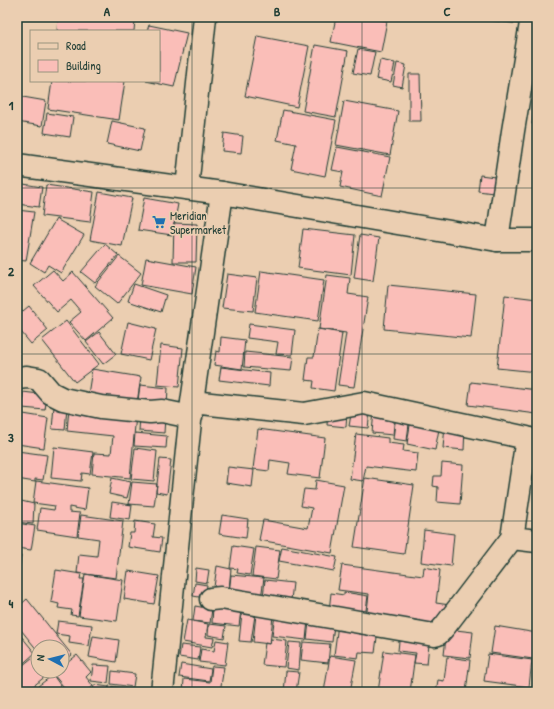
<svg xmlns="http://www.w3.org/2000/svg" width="554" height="709" font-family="'Patrick Hand',sans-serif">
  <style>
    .building { fill: #fabeb8; stroke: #1f3d34 }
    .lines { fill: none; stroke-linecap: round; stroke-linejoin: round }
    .street-casing { stroke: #1f3d34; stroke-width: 25 }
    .secondary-casing { stroke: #1f3d34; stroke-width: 25 }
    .street { stroke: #ebceb1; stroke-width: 22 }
    .secondary { stroke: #ebceb1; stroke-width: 22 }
    .grid { fill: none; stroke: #1f3d34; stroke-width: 1; stroke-opacity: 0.55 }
    .labels { text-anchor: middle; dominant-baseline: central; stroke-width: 3.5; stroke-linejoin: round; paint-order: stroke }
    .poi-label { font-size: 12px; fill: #1f3d34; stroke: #ebceb1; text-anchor: start }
    .neatline { fill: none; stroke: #1f3d34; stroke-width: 1.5 }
    .grid-label { font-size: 13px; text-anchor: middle; font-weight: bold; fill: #1f3d34 }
  </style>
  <rect width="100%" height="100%" fill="#ebceb1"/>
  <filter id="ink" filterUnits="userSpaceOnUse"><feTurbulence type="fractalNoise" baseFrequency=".025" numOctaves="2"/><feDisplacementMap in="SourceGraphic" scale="8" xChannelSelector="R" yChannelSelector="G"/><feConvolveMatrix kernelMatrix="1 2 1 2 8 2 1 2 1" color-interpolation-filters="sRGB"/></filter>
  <g filter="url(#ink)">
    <path class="building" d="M58 17H108L135 20 134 31H57Z
      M336 17H368L387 21 381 52 331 42Z
      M472 17H521L520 24 471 18Z
      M149 25 187 33 174 87 146 81H159V31H147Z
      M257 36 309 46 297 107 245 96Z
      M315 45 348 51 336 117 303 111Z
      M358 49 375 52 370 76 353 73Z
      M380 60 395 63 391 82 376 79Z
      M397 63 406 65 402 87 393 85Z
      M409 74H420L421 121H409Z
      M52 81H125L119 120 48 109Z
      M537 90V125L532 124Z
      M17 96 46 101 42 126 17 122Z
      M344 101 398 111 390 155 336 145Z
      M283 110 336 120 325 176 291 169 296 144 277 140Z
      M47 113 73 117 70 137 44 133Z
      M112 121 145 128 140 151 107 144Z
      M224 133 243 136 241 153 222 151Z
      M337 147 390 157 382 196 340 187 343 172 332 170Z
      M480 175 503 178 501 194 478 191Z
      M17 183 42 187 39 207 17 204Z
      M46 185 94 192 90 222 42 216Z
      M99 192 132 198 122 246 90 240Z
      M144 198 178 204 172 235 138 230Z
      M17 210 34 212 26 261 17 260Z
      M56 219 84 235 61 273 48 265 44 272 30 263Z
      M174 223 197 224 196 262H173Z
      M303 229 355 235 351 275 298 268Z
      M360 235 379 238 373 281 354 278Z
      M105 244 118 255 95 283 81 272Z
      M119 256 141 273 117 304 95 286Z
      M146 258 196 267 192 294 141 285Z
      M53 270 63 281 73 272 113 318 86 341 69 322 81 312 71 300 57 312 34 286Z
      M261 271 324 280 318 321 255 312Z
      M227 274 257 278 253 311 222 308Z
      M327 275 350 278 348 294 368 297 354 387 338 385 346 333 319 329Z
      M134 284 166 295 161 312 128 301Z
      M388 285 476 294 471 338 384 329Z
      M505 295 537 299V372L497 368Z
      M29 306 48 330 31 344 17 327V316Z
      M66 321 99 364 75 382 42 340Z
      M128 322 156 329 149 360 121 354Z
      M249 324 295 330 292 355 276 354 278 342 247 338Z
      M318 329 342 333 334 391 313 388 314 381 305 380 308 357H314Z
      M99 332 116 354 103 364 86 342Z
      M221 337 245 340 242 369 214 365 216 351 220 352Z
      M161 345 183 348 179 387 157 385Z
      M245 352 293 357 291 371 244 367Z
      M221 367 270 373 269 386 219 380Z
      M92 369 141 377 137 403 87 401Z
      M471 382 537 390V414L468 405Z
      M140 385 168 388 167 405 137 408Z
      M23 392 47 395 45 410 22 408Z
      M54 406 67 407 65 430 52 429Z
      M69 408 136 415 130 478 92 474 94 453 111 454 113 436 67 431Z
      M352 409 370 412 368 428 349 426Z
      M328 410 347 412 346 427 327 425Z
      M374 411 395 414 393 435 372 433Z
      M17 413 48 418 44 448 17 444Z
      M396 414 410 415 407 441 393 439Z
      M140 415 165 417 164 433 139 431Z
      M411 419 440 424 435 450 407 444Z
      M445 426 465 427 464 450 443 448Z
      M258 429 325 438 320 478 288 474 290 463 270 460 269 471 253 469Z
      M135 433 167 436 166 448 134 446Z
      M356 434 388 438V443L404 445 403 451 418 453 416 472 366 466 363 481 350 479Z
      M54 447 93 452 90 474 82 473 81 481 51 478Z
      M135 448 157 451 154 481 131 479Z
      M17 451 47 455 43 480 35 479V482L17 479Z
      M160 459 171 460 167 494 156 492Z
      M442 463 463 465 460 504 437 502 438 487 433 486 434 476H441Z
      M228 467 254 470 252 487 226 483Z
      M112 478 131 482 127 498 109 494Z
      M365 478 414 485 404 554 354 547Z
      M316 480 344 485 332 553 259 540 263 520 308 528 312 508 301 506 304 489 315 490Z
      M36 481 88 488 85 510 69 507V512L80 513 77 536 37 530 40 508 54 510 55 506 33 503Z
      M132 482 157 484 154 506 129 504Z
      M17 500 34 504 33 524 17 522Z
      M112 502 132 505 130 520 110 517Z
      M81 515 123 521 116 578 77 573 79 554 97 556 99 539 78 536Z
      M222 515 248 519 246 538 219 534Z
      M135 521 155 524 153 537 162 538 160 552 128 547 130 533H134Z
      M17 523 35 526 31 550 17 548Z
      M424 530 454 534 451 566 421 562Z
      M233 546 254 549 250 575 237 573 238 569 230 568Z
      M256 547 280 550 276 579 252 576Z
      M282 547 337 557 334 571 279 561Z
      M17 556H21L17 583Z
      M342 565 423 576 424 567 440 570 436 603 450 605 438 629 366 619 369 594 338 590Z
      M217 566 231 569 229 589 214 587Z
      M196 568 209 570 207 583 195 581Z
      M56 570 81 574 80 579H84L78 616 71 615 72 610 58 608 59 604 51 602Z
      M128 571 159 576 154 604 124 599Z
      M85 574 123 580 117 621 79 616Z
      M231 575 264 578 261 598 229 594Z
      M265 580 293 583 291 600 263 597Z
      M195 583 207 585 205 598 193 596Z
      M344 592 368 596 365 617 329 611 331 593 344 595Z
      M27 599 72 655 62 663V647H38V651L17 625V608Z
      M195 606 212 609 210 623 193 621Z
      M213 607 241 610 239 626 212 623Z
      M242 613 255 615 251 642 239 641Z
      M256 614 273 616 270 644 253 642Z
      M275 615 308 620 306 640 272 636Z
      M187 620 208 624 206 637 214 638 212 647 183 642Z
      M58 621 92 625 89 646 69 643 70 636 56 634Z
      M309 622 334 625 332 642 307 639Z
      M209 624 226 626 224 638 208 635Z
      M338 624 378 629 375 653 359 652 358 658 334 655Z
      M495 626 537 633 533 659 491 653Z
      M447 629 473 632 470 658 444 655Z
      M17 631 35 653 17 669Z
      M93 636 119 640 116 662 89 657Z
      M271 639 287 641 284 667 262 665 265 643 270 644Z
      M216 640 228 642 225 665 199 662 201 649 214 651Z
      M399 641 429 644 427 664 414 663 416 653 398 651Z
      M289 642 301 643 299 670 286 668Z
      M303 642 330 644 328 663 301 660Z
      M181 645 200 647 198 660 179 657Z
      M384 651 415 655 410 692H378Z
      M38 653V671H52L26 692H22L17 686V670Z
      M488 654 532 660 529 687 484 681Z
      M77 655 91 672 86 677 93 686 85 692H68L53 674 57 671H62V667Z
      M330 656 356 660 350 692H324Z
      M447 657 470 660 466 692H436L438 680 444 681Z
      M181 664 211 669 209 681 179 677Z
      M93 665 110 666 108 683 91 681Z
      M212 666 224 667 220 692H183L184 679 210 682Z
      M112 671 135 674 133 687 111 684Z
      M286 671 299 672 296 692H284Z
      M53 675 65 692H42L38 686Z
      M94 685 109 687 108 692H93Z
      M109 686 131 689V692H109Z"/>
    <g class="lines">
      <g class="street-casing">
        <path id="street" d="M187 188 205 17
          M497 240 513 131 532 17
          M17 378 27 377 39 379 51 393 63 399 101 407 150 412 162 411 191 417
          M192 402 304 414 364 403 527 438 512 538 537 541
          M211 599 221 598 434 635 438 634 445 626 512 538
          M162 692 192 402 222 193"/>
      </g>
      <g class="secondary-casing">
        <path id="secondary" d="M17 165 222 193 497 240H537"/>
      </g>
      <use href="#street" class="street"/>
      <use href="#secondary" class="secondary"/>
    </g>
  </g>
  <path class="grid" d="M192 17V692M362 17V692M17 188H537M17 354H537M17 521H537"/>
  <defs>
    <g id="supermarket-bare" transform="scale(1.08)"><path d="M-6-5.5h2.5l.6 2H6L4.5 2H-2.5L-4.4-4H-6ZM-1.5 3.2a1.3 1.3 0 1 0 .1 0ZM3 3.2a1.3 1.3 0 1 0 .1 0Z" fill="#1f6fb2" stroke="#ebceb1" stroke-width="2.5" paint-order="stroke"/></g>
  </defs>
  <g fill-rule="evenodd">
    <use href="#supermarket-bare" x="159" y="222"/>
  </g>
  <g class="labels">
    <g class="poi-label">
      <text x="170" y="215">Meridian<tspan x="170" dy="14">Supermarket</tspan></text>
    </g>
  </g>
  <rect width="554" height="709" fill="none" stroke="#ebceb1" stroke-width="44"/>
  <rect x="30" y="30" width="130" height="52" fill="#ebceb1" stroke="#99947f"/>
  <rect x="38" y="43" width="20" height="6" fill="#ebceb1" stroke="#99947f"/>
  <text x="66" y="50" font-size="12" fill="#1f3d34">Road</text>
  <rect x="38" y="60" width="20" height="12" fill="#fabeb8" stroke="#99947f"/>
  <text x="66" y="70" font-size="12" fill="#1f3d34">Building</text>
  <g transform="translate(50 659) rotate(277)"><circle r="19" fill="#ebceb1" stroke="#99947f"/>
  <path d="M0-3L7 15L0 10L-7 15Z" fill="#1f6fb2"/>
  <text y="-6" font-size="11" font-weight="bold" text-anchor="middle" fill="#1f3d34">N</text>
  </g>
  <rect x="22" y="22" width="510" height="665" class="neatline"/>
  <g class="grid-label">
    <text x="107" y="16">A</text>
    <text x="277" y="16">B</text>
    <text x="447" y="16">C</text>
    <text x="11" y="110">1</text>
    <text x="11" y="276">2</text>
    <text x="11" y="442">3</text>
    <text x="11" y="608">4</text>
  </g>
</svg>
